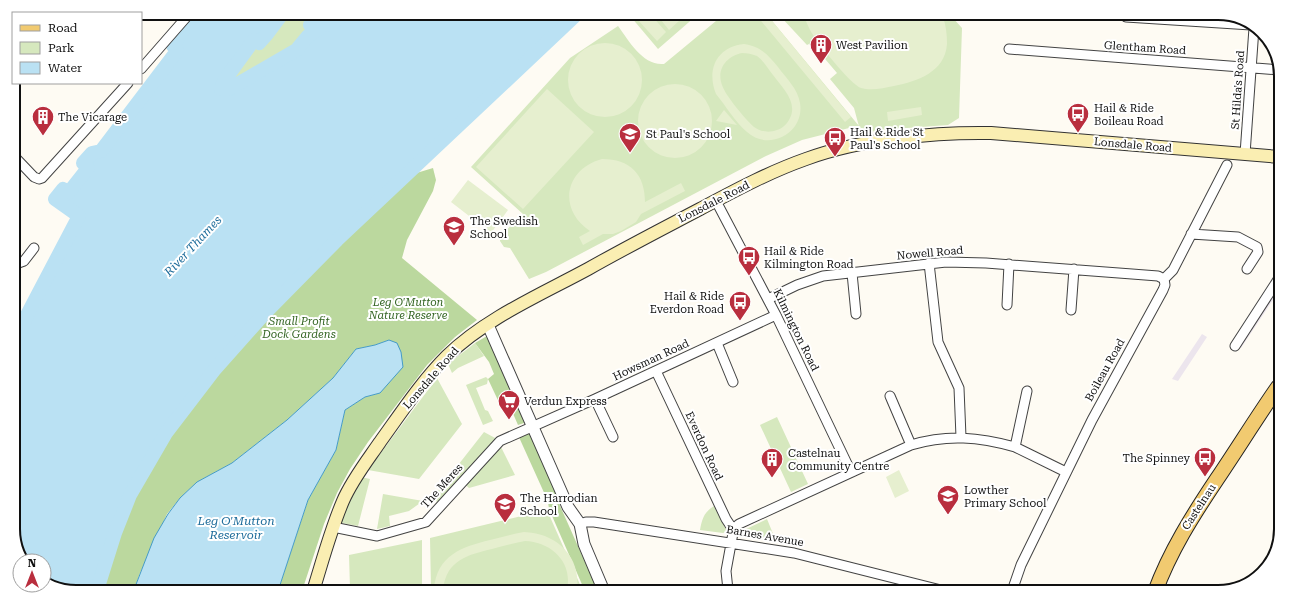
<svg xmlns="http://www.w3.org/2000/svg" width="1294" height="605" font-family="'Roboto Serif',serif">
  <style>
    .industrial { fill: #ece5ed }
    .green { fill: #d6e8be }
    .forest { fill: #bbd89e }
    .pitch { fill: #e6efcf; fill-rule: evenodd }
    .water { fill: #bae1f3; stroke: #459bc6 }
    .lines { fill: none; stroke-linecap: round; stroke-linejoin: round }
    .river { stroke: #bae1f3; stroke-width: 14 }
    .minor-casing { stroke: #434343; stroke-width: 11 }
    .tertiary-casing { stroke: #434343; stroke-width: 13 }
    .secondary-casing { stroke: #323232; stroke-width: 14 }
    .primary-casing { stroke: #212121; stroke-width: 16 }
    .minor { stroke: #fff; stroke-width: 9 }
    .tertiary { stroke: #fff; stroke-width: 11 }
    .secondary { stroke: #faeeb2; stroke-width: 12 }
    .primary { stroke: #f1ca70; stroke-width: 14 }
    .labels { text-anchor: middle; dominant-baseline: central; stroke-width: 4; stroke-linejoin: round; paint-order: stroke }
    .poi-label { font-size: 11px; fill: #101010; stroke: #fff; text-anchor: start }
    .street-label { font-size: 11px; fill: #101010; stroke: #fff }
    .park-label { font-size: 11px; font-style: italic; fill: #346523; stroke: #fff }
    .water-label { font-size: 12px; font-style: italic; fill: #1f6d9b; stroke: #fff }
    .rim { fill: none; stroke: #101010; stroke-width: 2 }
  </style>
  <rect width="100%" height="100%" fill="#fefbf3"/>
  <path class="industrial" d="M1272 291 1277 294 1241 348 1237 345Z
    M1202 334 1207 337 1178 381 1172 379Z"/>
  <path class="green" d="M282 14H342V16C328 28 325 25 312 16L311 17 320 28 318 30 311 24 310 25 313 29V33L308 36 298 49 229 89H221L224 81 254 40 259 42 267 34Z
    M632 15 696 16 658 49 631 17Z
    M722 16H768L859 126 852 131 849 128 802 140 766 156 546 272 529 279 510 248 504 247 500 241C500 233 517 221 523 214L471 167 570 58 618 26C629 41 643 66 664 64Z
    M780 16 952 17 962 28 959 118 948 125 880 130 861 134 854 108 830 79 837 73 814 46 812 47 809 44 807 45Z
    M475 343 484 356 458 368 452 373 448 364Z
    M486 377 488 379 487 384 476 388 485 410 488 411 493 421 483 425 466 385Z
    M437 378 462 424 419 479 368 470Z
    M777 417 808 484 791 492 760 425Z
    M484 432 497 439 515 475 469 488 460 480 437 502 433 497Z
    M361 477 370 479 358 526 342 523 341 520 343 513Z
    M383 494 423 501 409 511 389 516 390 526 377 529Z
    M714 506 726 529V532L723 533 700 530C702 519 704 512 714 506Z
    M547 510 582 589H431L430 538Z
    M767 519 776 541 745 537 742 535V531Z
    M422 540V589L350 588 349 555Z"/>
  <path class="forest" d="M433 168 436 180 433 191 407 240 402 258 477 320 455 337 427 365 368 442 350 469 337 493 324 524 303 588H279L308 500 336 450 345 410 365 397 380 393 389 340 375 345 356 349 333 378 287 420 232 463 197 482 180 498 167 514 140 573 135 587H98L115 533 130 495 166 433 215 369 265 313 337 240 386 194 410 175Z
    M487 336 527 422 518 425 511 409 503 411 488 379 494 374 489 362 475 343Z
    M529 431 557 494 546 497 518 435Z
    M557 499 597 589H584L549 509 548 502Z"/>
  <path class="pitch" d="M644 15H651L666 32 657 41 638 20Z
    M657 15 674 16 679 21 669 30Z
    M757 16H768L851 117 845 122Z
    M804 16 943 17C946 26 947 34 947 44 945 72 918 81 894 86 884 88 871 91 861 88 851 85 816 41 810 30 808 26 806 21 804 16Z
    M568 80a37 37 0 1 1 74 0a37 37 0 1 1-74 0Z
    M744 44C760 46 768 55 778 67 786 78 798 89 800 103 805 133 769 152 747 132 735 122 726 106 716 94 706 69 717 47 744 44ZM742 53C747 53 752 54 757 56 763 60 768 69 773 75 782 87 798 102 790 118 787 124 783 128 777 130 769 133 761 132 754 127 745 119 725 95 722 85 716 69 727 56 742 53Z
    M638 121a37 37 0 1 1 74 0a37 37 0 1 1-74 0Z
    M547 89 594 132 523 209 476 167Z
    M921 107 922 115 888 121 887 112Z
    M724 110 737 125 716 121Z
    M602 159C630 159 645 174 645 202L681 183 685 191 641 214 636 222 621 231 613 234H603L583 245 579 237 590 231C557 209 565 169 602 159Z
    M468 180 508 210 491 233 451 202Z
    M899 470 909 491 895 498 886 477Z
    M524 532C556 533 581 556 577 589H567C573 562 551 542 525 541 514 543 503 546 492 549 467 555 447 560 443 589H434C437 555 462 547 490 540 502 537 513 534 524 532Z"/>
  <path class="water" d="M195 14H282L267 34 259 43 254 40 224 81 222 89H229L298 50V48L308 36 313 33V29L310 25 311 24 318 30 320 28 310 17 311 16C326 21 325 31 342 16V14L576 15 337 240 265 313 215 369 166 433 130 495 115 533 98 587H52L44 581V561H23L13 533V349L27 315 79 216 55 199 63 189 69 192 88 169 83 163 92 153 101 151 177 51 173 46 190 19Z
    M389 340 397 343 401 352 403 367 380 393 365 397 345 410 336 450 308 500 279 588 135 587 154 538 168 514 180 498 197 482 232 463 287 420 333 378 356 349 375 345Z"/>
  <g class="lines">
    <path class="river" d="M282 14 267 34 259 43 254 40 224 81 221 89H229L298 49V48L308 36 313 33V29L310 25 311 24 318 30 320 28 310 17 311 16C326 22 325 31 342 16V14
      M13 349 27 315 79 216 55 199 63 189 69 192 88 168 83 163 92 153 101 151 177 51 173 46 190 19 195 14
      M98 587 115 533 130 495 166 433 215 369 265 313 337 240 576 15"/>
    <g class="minor-casing">
      <path id="minor" d="M1126 17 1251 25
        M1009 49 1280 70
        M141 69 190 13
        M1245 154 1254 28
        M13 155 34 177 39 179 42 178 128 83
        M716 201 776 315 851 472
        M1191 234 1238 237 1257 247 1258 252 1247 269
        M929 263 938 342 959 388 961 437
        M13 265 24 261 34 248
        M852 273 856 314
        M768 299 797 285 823 276 946 262 986 263 1132 274 1158 276 1164 279
        M1007 305 1009 264
        M1071 310 1074 269
        M717 343 733 382
        M1235 346 1279 278
        M656 371 726 519 730 525 735 528
        M890 396 911 445
        M595 399 613 437
        M1015 447 1066 472
        M580 524 586 522H594L794 553 945 591
        M333 527 377 536 426 522 500 441 595 399 776 315
        M728 590 726 571 733 533 735 528 739 524 911 445C948 434 979 437 1015 447L1027 391
        M1012 591 1021 565 1092 420 1163 290 1165 285 1164 279 1173 270 1227 165"/>
    </g>
    <g class="tertiary-casing">
      <path id="tertiary" d="M488 325 568 507 580 524 584 544 603 589"/>
    </g>
    <g class="secondary-casing">
      <path id="secondary" d="M314 588C323 559 331 529 343 501 352 480 367 461 380 442 401 413 422 381 447 356 486 318 540 295 588 269 625 248 662 229 700 209 734 191 769 172 806 159 860 139 934 132 991 133L1280 157"/>
    </g>
    <g class="primary-casing">
      <path id="primary" d="M1155 592C1170 551 1193 515 1217 479 1238 448 1257 417 1278 387"/>
    </g>
    <use href="#minor" class="minor"/>
    <use href="#tertiary" class="tertiary"/>
    <use href="#secondary" class="secondary"/>
    <use href="#primary" class="primary"/>
  </g>
  <defs>
    <g id="building-pin" transform="scale(1.15)"><path d="M0 17L-7.5 6A9.5 9.5 0 1 1 7.5 6Z" fill="#b92e3e" stroke="#fff"/><path d="M-4-6H4V6H1V3H-1V6H-4ZM-2.5-4.3h1.7v1.8h-1.7ZM.8-4.3h1.7v1.8H.8ZM-2.5-1h1.7V.8h-1.7ZM.8-1h1.7V.8H.8Z" fill="#fff"/></g>
    <g id="bus-pin" transform="scale(1.15)"><path d="M0 17L-7.5 6A9.5 9.5 0 1 1 7.5 6Z" fill="#b92e3e" stroke="#fff"/><path d="M-5-6H5V4H4V6H2V4H-2V6H-4V4H-5ZM-3.5-4V0h7V-4ZM-3.5 1.2v1.5H-2V1.2ZM2 1.2v1.5H3.5V1.2Z" fill="#fff"/></g>
    <g id="school-pin" transform="scale(1.15)"><path d="M0 17L-7.5 6A9.5 9.5 0 1 1 7.5 6Z" fill="#b92e3e" stroke="#fff"/><path d="M0-5L7-2L0 1L-7-2ZM-4 1L0 2.5L4 1V4Q0 6-4 4Z" fill="#fff"/></g>
    <g id="supermarket-pin" transform="scale(1.15)"><path d="M0 17L-7.5 6A9.5 9.5 0 1 1 7.5 6Z" fill="#b92e3e" stroke="#fff"/><path d="M-6-5.5h2.5l.6 2H6L4.5 2H-2.5L-4.4-4H-6ZM-1.5 3.2a1.3 1.3 0 1 0 .1 0ZM3 3.2a1.3 1.3 0 1 0 .1 0Z" fill="#fff"/></g>
  </defs>
  <g fill-rule="evenodd">
    <use href="#building-pin" x="821" y="45"/>
    <use href="#bus-pin" x="1078" y="114"/>
    <use href="#building-pin" x="43" y="117"/>
    <use href="#school-pin" x="630" y="134"/>
    <use href="#bus-pin" x="835" y="138"/>
    <use href="#school-pin" x="454" y="227"/>
    <use href="#bus-pin" x="749" y="257"/>
    <use href="#bus-pin" x="740" y="302"/>
    <use href="#supermarket-pin" x="509" y="401"/>
    <use href="#bus-pin" x="1205" y="458"/>
    <use href="#building-pin" x="772" y="459"/>
    <use href="#school-pin" x="948" y="496"/>
    <use href="#school-pin" x="505" y="504"/>
  </g>
  <g class="labels">
    <g class="poi-label">
      <text x="836" y="45">West Pavilion</text>
      <text x="1094" y="108">Hail &amp; Ride<tspan x="1094" dy="13">Boileau Road</tspan></text>
      <text x="58" y="117">The Vicarage</text>
      <text x="850" y="132">Hail &amp; Ride St<tspan x="850" dy="13">Paul's School</tspan></text>
      <text x="646" y="134">St Paul's School</text>
      <text x="470" y="221">The Swedish<tspan x="470" dy="13">School</tspan></text>
      <text x="764" y="251">Hail &amp; Ride<tspan x="764" dy="13">Kilmington Road</tspan></text>
      <text x="724" y="296" text-anchor="end">Hail &amp; Ride<tspan x="724" dy="13">Everdon Road</tspan></text>
      <text x="524" y="401">Verdun Express</text>
      <text x="788" y="453">Castelnau<tspan x="788" dy="13">Community Centre</tspan></text>
      <text x="1190" y="458" text-anchor="end">The Spinney</text>
      <text x="964" y="490">Lowther<tspan x="964" dy="13">Primary School</tspan></text>
      <text x="520" y="498">The Harrodian<tspan x="520" dy="13">School</tspan></text>
    </g>
    <g class="street-label">
      <text transform="translate(1145 48) rotate(4)">Glentham Road</text>
      <text transform="translate(1238 90) rotate(-86)">St Hilda's Road</text>
      <text transform="translate(1133 145) rotate(5)">Lonsdale Road</text>
      <text transform="translate(714 202) rotate(-27)">Lonsdale Road</text>
      <text transform="translate(930 253) rotate(-5)">Nowell Road</text>
      <text transform="translate(796 330) rotate(64)">Kilmington Road</text>
      <text transform="translate(651 360) rotate(-25)">Howsman Road</text>
      <text transform="translate(1105 370) rotate(-61)">Boileau Road</text>
      <text transform="translate(431 378) rotate(-49)">Lonsdale Road</text>
      <text transform="translate(704 446) rotate(65)">Everdon Road</text>
      <text transform="translate(442 486) rotate(-48)">The Meres</text>
      <text transform="translate(1199 507) rotate(-57)">Castelnau</text>
      <text transform="translate(765 536) rotate(10)">Barnes Avenue</text>
    </g>
    <g class="park-label">
      <text x="408" y="302">Leg O'Mutton<tspan x="408" dy="13">Nature Reserve</tspan></text>
      <text x="299" y="321">Small Profit<tspan x="299" dy="13">Dock Gardens</tspan></text>
    </g>
    <g class="water-label">
      <text transform="translate(193 246) rotate(-47)">River Thames</text>
      <text x="236" y="521">Leg O'Mutton<tspan x="236" dy="14">Reservoir</tspan></text>
    </g>
  </g>
  <path d="M0 0H1294V605H0ZM76 20H1218A56 56 0 0 1 1274 76V529A56 56 0 0 1 1218 585H76A56 56 0 0 1 20 529V76A56 56 0 0 1 76 20Z" fill="#fff" fill-rule="evenodd"/>
  <path class="rim" d="M76 20H1218A56 56 0 0 1 1274 76V529A56 56 0 0 1 1218 585H76A56 56 0 0 1 20 529V76A56 56 0 0 1 76 20Z"/>
  <rect x="12" y="12" width="130" height="72" fill="#ffffff" stroke="#9f9f9f"/>
  <rect x="20" y="25" width="20" height="6" fill="#f1ca70" stroke="#9f9f9f"/>
  <text x="48" y="32" font-size="12" fill="#101010">Road</text>
  <rect x="20" y="42" width="20" height="12" fill="#d6e8be" stroke="#9f9f9f"/>
  <text x="48" y="52" font-size="12" fill="#101010">Park</text>
  <rect x="20" y="62" width="20" height="12" fill="#bae1f3" stroke="#9f9f9f"/>
  <text x="48" y="72" font-size="12" fill="#101010">Water</text>
  <g transform="translate(32 573)"><circle r="19" fill="#ffffff" stroke="#9f9f9f"/>
  <path d="M0-3L7 15L0 10L-7 15Z" fill="#b92e3e"/>
  <text y="-6" font-size="11" font-weight="bold" text-anchor="middle" fill="#101010">N</text>
  </g>
</svg>
